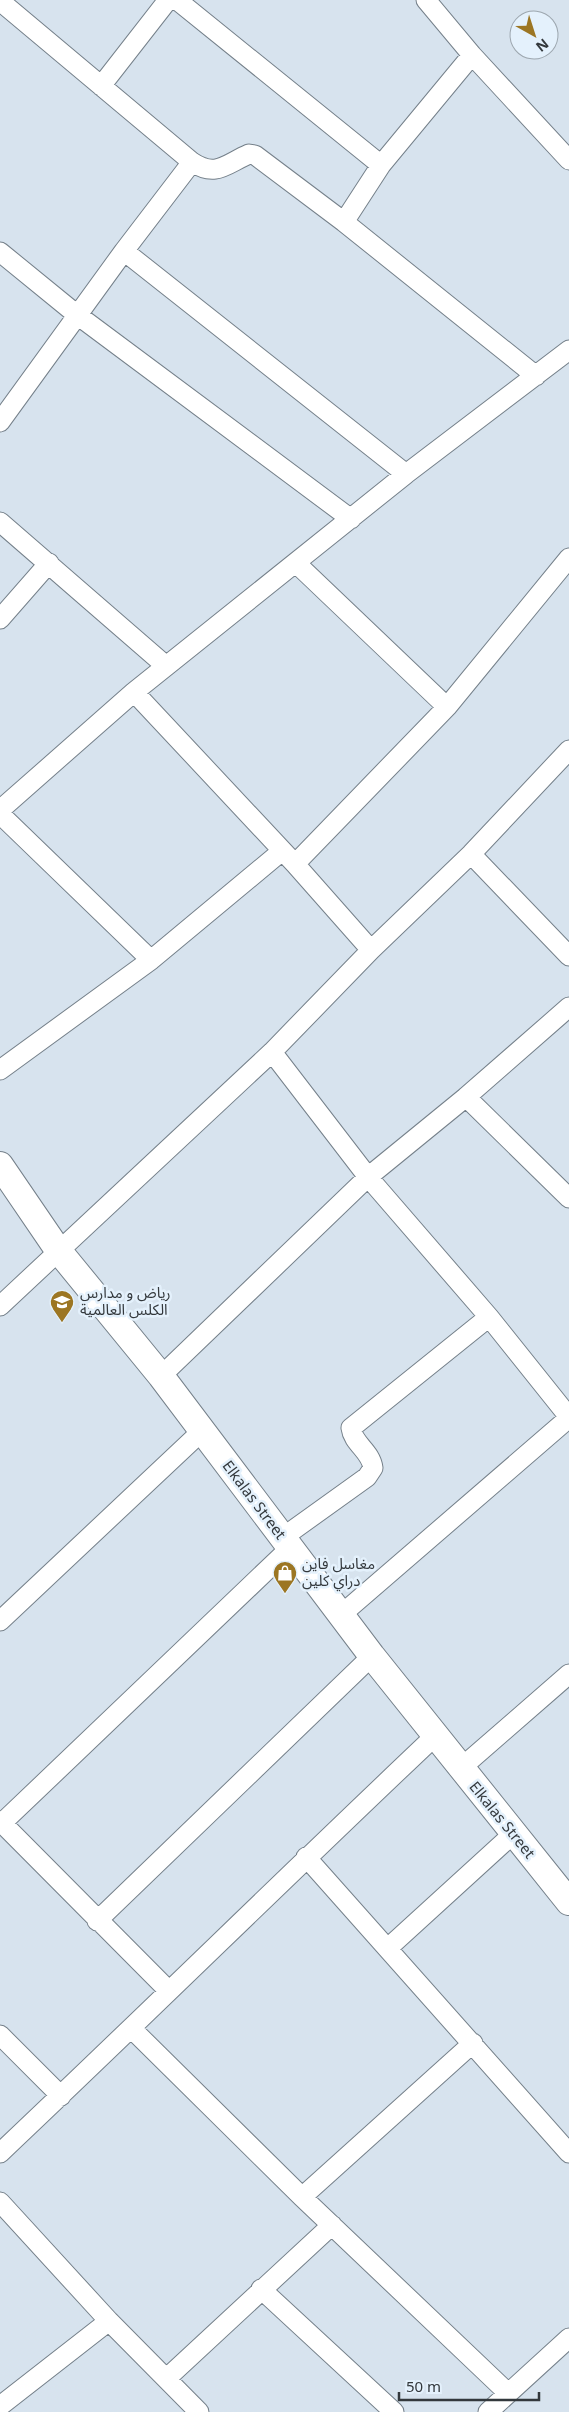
<svg xmlns="http://www.w3.org/2000/svg" width="569" height="2412" font-family="Georgia,'Noto Sans Arabic',serif">
  <style>
    .lines { fill: none; stroke-linecap: round; stroke-linejoin: round }
    .street-casing { stroke: #75808a; stroke-width: 21 }
    .secondary-casing { stroke: #75808a; stroke-width: 28 }
    .street { stroke: #fff; stroke-width: 19 }
    .secondary { stroke: #fff; stroke-width: 26 }
    .labels { text-anchor: middle; dominant-baseline: central; stroke-width: 5; stroke-linejoin: round; paint-order: stroke }
    .poi-label { font-size: 15px; fill: #33383c; stroke: #e4f1fc; text-anchor: start }
    .street-label { font-size: 15px; fill: #33383c; stroke: #e4f1fc }
  </style>
  <rect width="100%" height="100%" fill="#d7e3ee"/>
  <g class="lines">
    <g class="street-casing">
      <path id="street" d="M177 0 381 165
        M426 0 472 55 569 160
        M0 1 192 162C216 178 226 164 249 154L255 155 344 222 536 376
        M101 86 168 0
        M344 222 381 165 472 55
        M124 251 192 162
        M0 252 76 314 351 519
        M0 422 124 251 406 474
        M0 522 166 666
        M296 563 447 707
        M0 619 49 563
        M134 692 295 864 371 950
        M0 810 134 692 406 474 569 350
        M0 814 151 960
        M471 854 569 956
        M295 864 447 707 569 558
        M272 1052 368 1177 489 1317 569 1417
        M0 1070 151 960 282 851
        M466 1097 569 1198
        M0 1306 272 1052 371 950 471 854 569 750
        M161 1376 368 1177 466 1097 569 1007
        M282 1538 367 1477 373 1468C371 1451 353 1444 351 1428L489 1317
        M342 1614 569 1418
        M0 1621 202 1431
        M461 1768 569 1674
        M0 1821 169 1991
        M0 1825 290 1548
        M306 1857 569 2153
        M97 1921 372 1656
        M388 1948 513 1834
        M132 2029 302 2197 508 2393
        M0 2035 61 2096
        M0 2153C146 2015 289 1874 435 1736
        M302 2197 473 2043
        M0 2202 109 2321 199 2412
        M261 2289 394 2412
        M167 2378 332 2225
        M0 2406 109 2321
        M488 2412 569 2338"/>
    </g>
    <g class="secondary-casing">
      <path id="secondary" d="M0 1165 58 1250 161 1376 372 1656 569 1902"/>
    </g>
    <use href="#street" class="street"/>
    <use href="#secondary" class="secondary"/>
  </g>
  <defs>
    <g id="school-pin" transform="scale(1.25)"><path d="M0 17L-7.5 6A9.5 9.5 0 1 1 7.5 6Z" fill="#9c7623" stroke="#e4f1fc"/><path d="M0-5L7-2L0 1L-7-2ZM-4 1L0 2.5L4 1V4Q0 6-4 4Z" fill="#fff"/></g>
    <g id="shop-pin" transform="scale(1.25)"><path d="M0 17L-7.5 6A9.5 9.5 0 1 1 7.5 6Z" fill="#9c7623" stroke="#e4f1fc"/><path d="M-5-2.5h2.3a2.7 3.5 0 0 1 5.4 0H5L5.5 6h-11ZM-1.5-2.5h3a1.5 2.3 0 0 0-3 0Z" fill="#fff"/></g>
  </defs>
  <g fill-rule="evenodd">
    <use href="#school-pin" x="62" y="1302"/>
    <use href="#shop-pin" x="285" y="1573"/>
  </g>
  <g class="labels">
    <g class="poi-label">
      <text x="80" y="1293">رياض و مدارس<tspan x="80" dy="17">الكلس العالمية</tspan></text>
      <text x="302" y="1564">مغاسل فاين<tspan x="302" dy="17">دراي كلين</tspan></text>
    </g>
    <g class="street-label">
      <text transform="translate(254 1500) rotate(53)">Elkalas Street</text>
      <text transform="translate(502 1820) rotate(51)">Elkalas Street</text>
    </g>
  </g>
  <g transform="translate(534 35) rotate(141)"><circle r="24" fill="#e4f1fc" stroke="#9da7af"/>
  <path d="M0-4L9 19L0 12L-9 19Z" fill="#9c7623"/>
  <text y="-8" font-size="14" font-weight="bold" text-anchor="middle" fill="#33383c">N</text>
  </g>
  <path d="M399 2392v8h140v-8" fill="none" stroke="#33383c" stroke-width="2.5"/>
  <text x="406" y="2392" font-size="15" fill="#33383c" stroke="#e4f1fc" stroke-width="4" paint-order="stroke">50 m</text>
</svg>
